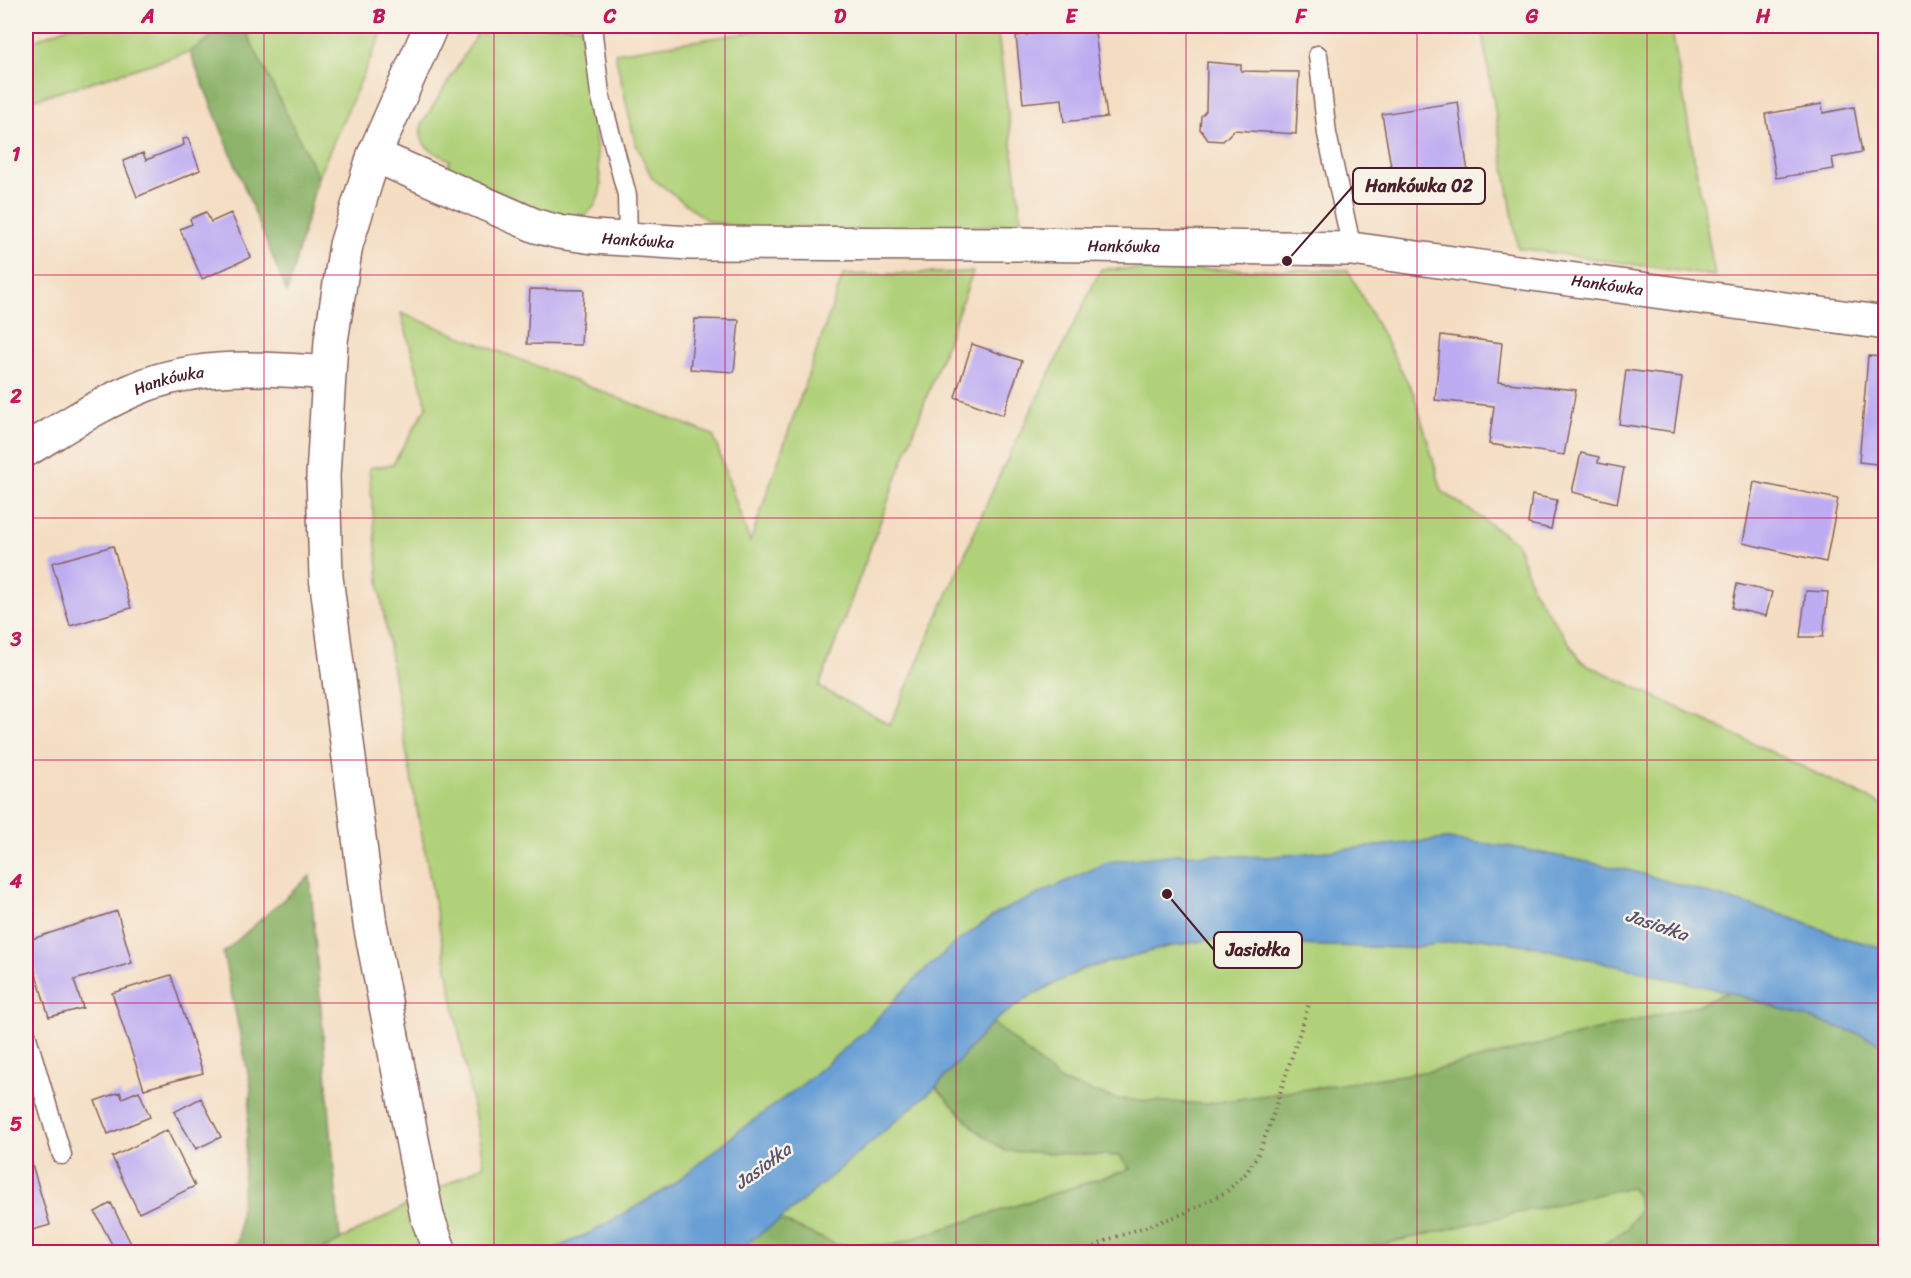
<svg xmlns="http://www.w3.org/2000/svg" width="1911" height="1278" font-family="Sriracha,sans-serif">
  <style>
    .green { fill: #b0d179; stroke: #7d7852; stroke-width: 1.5 }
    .forest { fill: #8cb369; stroke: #6b694a; stroke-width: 1.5 }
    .water { fill: #679fd5; stroke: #585f80; stroke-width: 1.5 }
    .building { fill: #bdacf2 }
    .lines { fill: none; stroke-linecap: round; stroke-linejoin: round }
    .lane-casing { stroke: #866260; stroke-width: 21 }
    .street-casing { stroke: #866260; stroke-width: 36 }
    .path { stroke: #866260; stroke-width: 4; stroke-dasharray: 1.5 4.5; stroke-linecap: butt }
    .lane { stroke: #fff; stroke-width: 18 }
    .street { stroke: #fff; stroke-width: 33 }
    .grid { fill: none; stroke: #c2185b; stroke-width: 1.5; stroke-opacity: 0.55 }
    .labels { text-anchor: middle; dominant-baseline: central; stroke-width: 5; stroke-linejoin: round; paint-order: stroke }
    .street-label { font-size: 16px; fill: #4a1f2b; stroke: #f7f3e8 }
    .water-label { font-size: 18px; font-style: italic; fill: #56526f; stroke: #f7f3e8 }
    .leader { fill: none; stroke: #4a1f2b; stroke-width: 2 }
    .callout-dot { fill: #4a1f2b; stroke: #f7f3e8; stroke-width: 2 }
    .callout { fill: #f7f3e8; stroke: #4a1f2b; stroke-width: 2 }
    .callout-label { font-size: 18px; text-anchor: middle; font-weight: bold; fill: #4a1f2b }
    .neatline { fill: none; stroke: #c2185b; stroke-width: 2 }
    .grid-label { font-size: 20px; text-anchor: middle; font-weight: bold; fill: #c2185b }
  </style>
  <rect width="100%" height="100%" fill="#f7f3e8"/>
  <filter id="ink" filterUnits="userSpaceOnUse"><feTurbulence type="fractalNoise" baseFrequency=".0167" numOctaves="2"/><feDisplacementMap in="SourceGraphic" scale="12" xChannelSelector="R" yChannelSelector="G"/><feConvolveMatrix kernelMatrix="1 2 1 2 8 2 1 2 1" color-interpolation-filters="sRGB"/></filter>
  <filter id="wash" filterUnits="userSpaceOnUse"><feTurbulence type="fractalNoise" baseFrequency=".008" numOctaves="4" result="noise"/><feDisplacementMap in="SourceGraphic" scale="24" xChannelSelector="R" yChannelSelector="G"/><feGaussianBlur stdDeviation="1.35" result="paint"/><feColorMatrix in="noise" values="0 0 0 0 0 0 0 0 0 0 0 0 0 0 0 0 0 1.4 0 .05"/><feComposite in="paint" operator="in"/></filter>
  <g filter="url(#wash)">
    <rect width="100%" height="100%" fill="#f4ddc2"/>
    <path class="green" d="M70 26H227L190 52 26 102V44Z
      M243 26H385L318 177Z
      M488 26H581L601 185C598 212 581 224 555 216L446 171 450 160C433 152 416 146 422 124L478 33 484 34Z
      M790 26H997L1022 223 886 232 812 227 749 229 708 221 652 178 635 142 615 53Z
      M1481 26H1671L1715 276 1518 248Z
      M1101 269 1348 270 1414 394 1442 491 1517 543 1533 590 1582 662 1885 806V948L1844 938 1789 917 1632 871 1512 847 1447 839 1269 857 1176 854 999 912 954 944 914 980 865 1031 803 1084 740 1130 670 1187 594 1231 548 1252H317L484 1165 408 761 380 591 369 468 393 464 427 406 401 313 713 435 750 542 843 275 973 272 819 687 890 725 999 476Z
      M1481 938 1529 945 1728 992 1699 1005 1431 1071 1205 1104 1117 1099 1062 1082 992 1022 1032 995 1083 969 1167 947 1209 940 1257 944 1408 948Z
      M936 1087 975 1129 1068 1152 1120 1156 1130 1169 893 1245H837L780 1220Z
      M1631 1186 1637 1194 1640 1210 1628 1228 1592 1252H1349Z"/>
    <path class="forest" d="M227 26H243L318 177 287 293 190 52Z
      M310 876 340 1241 317 1252H225L238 1241 251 1087 223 953Z
      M1728 992 1859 1034 1885 1045V1252H1592L1628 1228 1639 1210 1637 1194 1631 1187 1349 1252H734L780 1220 837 1245H893L1130 1169 1120 1156 1005 1151 975 1129 936 1087 992 1022 1062 1082 1117 1099 1205 1104 1431 1071 1699 1005Z"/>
    <path class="water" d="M1447 839 1512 847 1632 871 1789 917 1844 938 1885 948V1045L1859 1034 1728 992 1529 945 1481 938 1408 948 1257 944 1209 940 1167 947 1083 969 1032 995 992 1023 936 1087 780 1220 734 1252H548L594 1231 670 1187 740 1130 803 1084 865 1031 914 980 954 944 999 912 1108 862 1176 854 1269 857Z"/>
    <g id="blocks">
      <path class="building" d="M1094 26 1107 117 1064 122 1062 99 1023 103 1016 36Z
        M1207 62 1241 65V71L1299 72 1296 134 1234 130 1223 141 1208 140 1200 129 1201 116 1206 111Z
        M1458 102 1468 173 1394 184 1382 114Z
        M1822 104 1823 113 1854 107 1862 152 1832 158 1834 169 1776 178 1765 114Z
        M188 138 200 170 137 197 123 161 143 153 146 160 184 145 183 139Z
        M206 212 211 222 231 213 251 257 202 279 180 229 192 224 190 219Z
        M530 289 584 290 581 345 527 344Z
        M695 319 739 320 734 372 690 369Z
        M1441 335 1502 343 1498 382 1576 390 1564 455 1489 444 1494 406 1435 400Z
        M972 344 1022 361 1003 415 955 397Z
        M1868 356 1886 357V465L1859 462Z
        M1626 370 1682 377 1674 432 1619 424Z
        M1581 453 1599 457 1598 463 1624 468 1617 503 1572 492Z
        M1754 482 1838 499 1826 562 1743 543Z
        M1532 495 1557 500 1551 529 1528 524Z
        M113 546 131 608 70 626 52 563Z
        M1737 584 1772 592 1766 616 1732 608Z
        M1806 591 1828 592 1823 637H1800Z
        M117 911 132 963 74 980 83 1008 49 1017 26 941Z
        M171 975 203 1073 144 1089 112 993Z
        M139 1091 150 1117 108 1134 95 1101 120 1092 122 1098Z
        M201 1098 221 1137 196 1149 174 1112Z
        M167 1130 195 1186 139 1213 112 1157Z
        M31 1161 50 1225 26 1232V1163Z
        M111 1203 135 1252H116L95 1212Z"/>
    </g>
  </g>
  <g filter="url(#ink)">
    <use href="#blocks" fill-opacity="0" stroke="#866260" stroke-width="1.5"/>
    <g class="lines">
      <g class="lane-casing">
        <path id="lane" d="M592 26 600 94 627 195 628 240
          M1318 55 1327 134 1352 249
          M26 1034 62 1155"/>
      </g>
      <g class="street-casing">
        <g id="street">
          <path d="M431 26 374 155 346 245 331 341 323 476 326 577 370 924 427 1216 440 1252"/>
          <path id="s1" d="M374 155 536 226 559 232 593 237 690 243 1020 244 1352 249 1886 323"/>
          <path id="s2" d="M26 450C62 429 99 404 138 388 196 363 267 368 328 373"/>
        </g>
      </g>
      <path class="path" d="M1084 1252 1107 1240 1183 1214 1226 1192 1247 1172 1258 1154 1269 1127 1309 1004"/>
      <use href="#lane" class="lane"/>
      <use href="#street" class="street"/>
    </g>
  </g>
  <path class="grid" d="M264 26V1252M494 26V1252M725 26V1252M956 26V1252M1186 26V1252M1417 26V1252M1647 26V1252M26 275H1886M26 518H1886M26 760H1886M26 1003H1886"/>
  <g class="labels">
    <g class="street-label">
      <text stroke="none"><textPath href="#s1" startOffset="280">Hankówka</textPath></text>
      <text stroke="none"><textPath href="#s1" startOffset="766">Hankówka</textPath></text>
      <text stroke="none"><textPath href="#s1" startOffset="1252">Hankówka</textPath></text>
      <text stroke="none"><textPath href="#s2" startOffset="160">Hankówka</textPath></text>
    </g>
    <g class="water-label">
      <text transform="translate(1657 925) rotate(19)">Jasiołka</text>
      <text transform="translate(763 1166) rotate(-36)">Jasiołka</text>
    </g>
  </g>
  <path class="leader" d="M1287 261L1353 186M1167 894L1214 950"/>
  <g class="callout-dot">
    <circle cx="1287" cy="261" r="6"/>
    <circle cx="1167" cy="894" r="6"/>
  </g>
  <g class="callout">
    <rect x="1353" y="168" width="132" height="36" rx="6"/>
    <rect x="1214" y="932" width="88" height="36" rx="6"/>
  </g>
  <g class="callout-label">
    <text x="1419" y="192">Hankówka 02</text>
    <text x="1258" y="956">Jasiołka</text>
  </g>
  <rect width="1911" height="1278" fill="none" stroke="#f7f3e8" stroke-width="66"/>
  <rect x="33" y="33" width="1845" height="1212" class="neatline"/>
  <g class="grid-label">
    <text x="148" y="23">A</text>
    <text x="379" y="23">B</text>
    <text x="610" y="23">C</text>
    <text x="840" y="23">D</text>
    <text x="1071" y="23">E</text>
    <text x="1301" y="23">F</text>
    <text x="1532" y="23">G</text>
    <text x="1763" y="23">H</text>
    <text x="16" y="161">1</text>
    <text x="16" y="403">2</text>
    <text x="16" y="646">3</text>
    <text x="16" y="888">4</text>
    <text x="16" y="1131">5</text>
  </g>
</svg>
